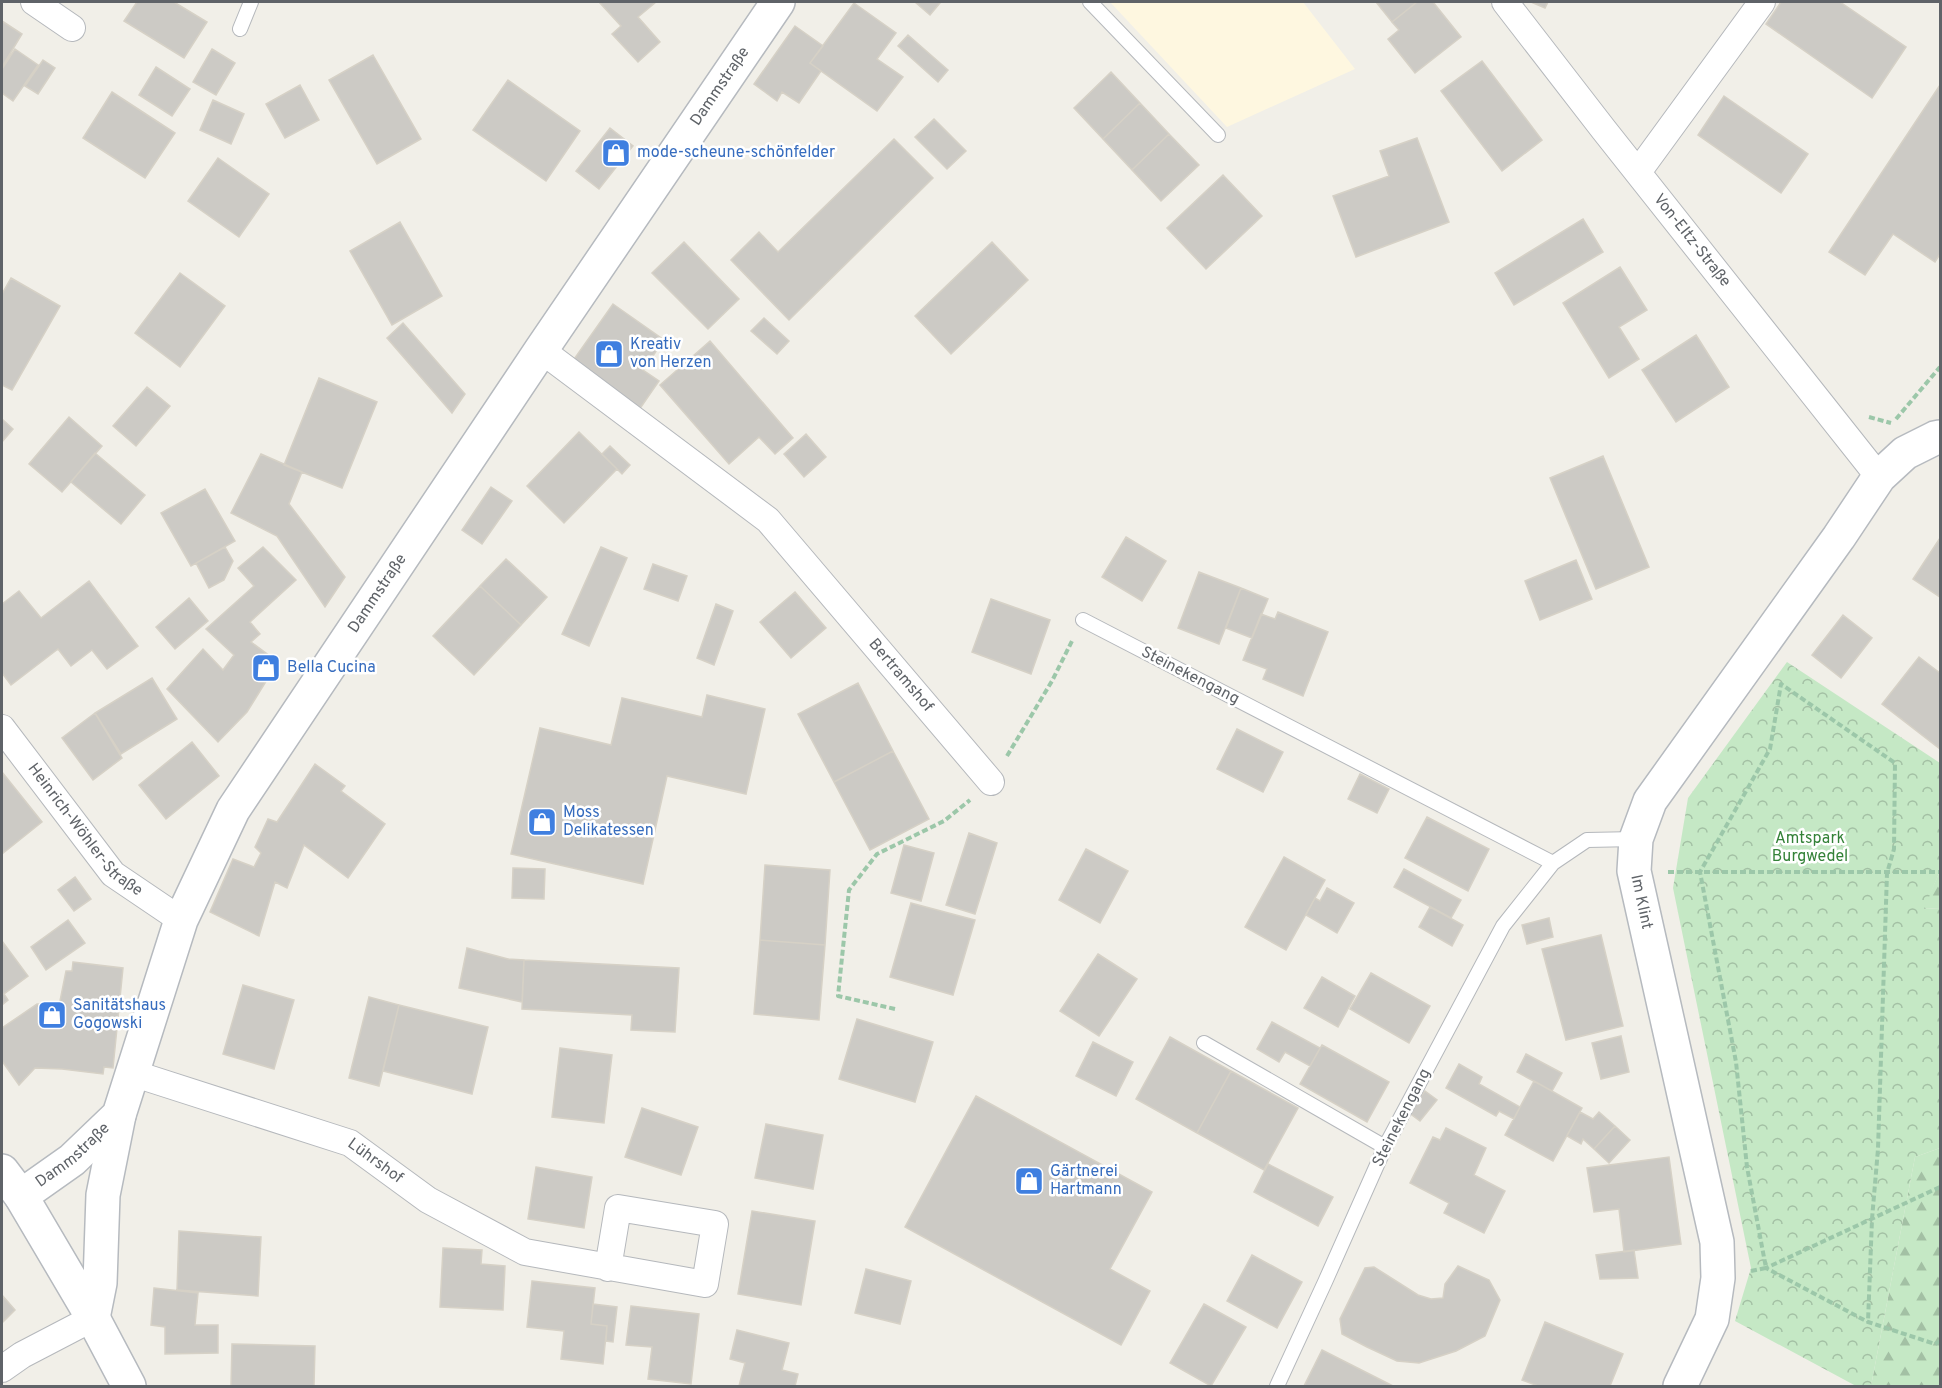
<svg xmlns="http://www.w3.org/2000/svg" width="1942" height="1388" font-family="Overpass,sans-serif">
  <style>
    .commercial { fill: #fef7e0 }
    .forest { fill: url(#forest-firs) }
    .park { fill: url(#park-crowns) }
    .building { fill: #cccac5; stroke: #d6d1c6; stroke-width: 1.5 }
    .lines { fill: none; stroke-linecap: round; stroke-linejoin: round }
    .lane-casing { stroke: #b5b8bc; stroke-width: 16 }
    .street-casing { stroke: #b5b8bc; stroke-width: 28 }
    .secondary-casing { stroke: #b6babf; stroke-width: 36 }
    .path { stroke: #9cc7a9; stroke-width: 4; stroke-dasharray: 6 3; stroke-linecap: butt }
    .lane { stroke: #fff; stroke-width: 14 }
    .street { stroke: #fff; stroke-width: 26 }
    .secondary { stroke: #fff; stroke-width: 33 }
    .labels { text-anchor: middle; dominant-baseline: central; stroke-width: 5; stroke-linejoin: round; paint-order: stroke }
    .street-label { font-size: 16px; fill: #5f6368; stroke: #fff }
    .shop-label { font-size: 16px; fill: #366cbe; stroke: #fff; text-anchor: start }
    .park-label { font-size: 16px; fill: #348238; stroke: #fff }
  </style>
  <defs>
    <pattern id="forest-firs" width="22" height="20" patternUnits="userSpaceOnUse" patternTransform="scale(1.5)"><rect width="22" height="20" fill="#c5e8c5"/><path d="M5 1l3.5 6h-7zM16 11l3.5 6h-7z" fill="#a3c0a4"/></pattern>
    <pattern id="park-crowns" width="20" height="18" patternUnits="userSpaceOnUse" patternTransform="scale(1.5)"><rect width="20" height="18" fill="#c5e8c5"/><path d="M2 6a3 3 0 1 1 6 0M12 15a3 3 0 1 1 6 0" fill="none" stroke="#a3c0a4"/></pattern>
  </defs>
  <rect width="100%" height="100%" fill="#f1efe8"/>
  <path class="commercial" d="M1110 2H1303L1355 69 1227 127Z"/>
  <path class="forest" d="M1940 871V908L1923 909Z
    M1940 1148V1386H1871L1915 1157Z"/>
  <path class="park" d="M1787 662 1940 763V871L1924 909 1940 908V1148L1915 1157 1871 1386H1856L1735 1321 1751 1268 1673 888 1688 798Z"/>
  <path class="building" d="M137 2H174L207 22 184 58 124 21Z
    M599 2H656L638 17 660 42 638 62 612 34 621 26Z
    M915 2H938L940 3 930 15Z
    M1376 2H1417L1392 22Z
    M1417 2H1433L1461 37 1415 73 1388 39 1399 30 1392 22Z
    M1531 2H1548L1545 8Z
    M1781 2H1840L1906 47 1872 98 1766 24Z
    M854 3 896 33 877 59 903 77 877 111 810 63Z
    M2 21 22 34 2 67Z
    M795 26 823 46 810 63 821 71 799 103 782 92 777 101 754 84Z
    M908 35 948 70 938 82 898 46Z
    M15 49 38 65 13 101 2 93V69Z
    M212 49 235 63 216 95 193 82Z
    M373 55 421 139 377 164 329 80Z
    M43 60 55 68 38 94 25 86Z
    M1482 61 1542 140 1502 171 1441 91Z
    M156 67 190 89 172 116 139 95Z
    M1111 72 1140 103 1103 139 1074 108Z
    M508 80 580 131 546 181 473 130Z
    M300 85 319 120 285 138 266 104Z
    M1940 85V254L1935 262 1893 234 1865 275 1829 252Z
    M112 92 175 133 145 178 83 138Z
    M1724 96 1808 154 1781 193 1698 135Z
    M213 100 244 114 231 144 200 130Z
    M1140 103 1169 134 1132 170 1103 139Z
    M934 119 966 151 947 169 915 137Z
    M610 128 633 146 599 189 576 171Z
    M1169 134 1199 165 1161 201 1132 170Z
    M1417 138 1449 222 1356 257 1333 196 1389 176 1380 151Z
    M894 139 933 178 789 320 731 260 759 232 778 252Z
    M218 158 269 194 239 237 188 201Z
    M1223 175 1262 216 1206 269 1167 228Z
    M1583 219 1603 252 1514 305 1495 273Z
    M400 222 442 296 392 325 350 251Z
    M684 242 739 299 708 329 652 273Z
    M992 242 1028 280 951 354 915 316Z
    M1620 267 1647 310 1619 327 1639 359 1609 378 1563 303Z
    M180 273 225 306 180 367 135 333Z
    M11 278 60 306 12 390 2 385V294Z
    M613 304 664 340 643 370 659 381 639 410 572 362Z
    M764 318 789 341 777 354 751 331Z
    M403 323 465 394 452 413 387 338Z
    M1696 335 1729 387 1676 422 1642 370Z
    M710 341 793 438 775 454 759 437 729 464 660 385Z
    M319 378 377 402 342 488 284 465Z
    M147 387 170 406 136 446 113 426Z
    M69 417 102 446 62 492 29 464Z
    M2 419 13 429 2 442Z
    M579 432 617 469 564 523 527 486Z
    M806 434 826 457 804 477 784 454Z
    M610 446 630 465 622 474 602 454Z
    M95 453 145 495 121 524 71 482Z
    M261 454 302 472 289 504 345 577 325 607 277 536 231 513Z
    M1603 456 1649 567 1596 589 1550 478Z
    M491 487 512 501 482 544 462 530Z
    M205 489 235 541 191 566 161 513Z
    M1126 537 1166 561 1142 601 1102 577Z
    M1940 538V597L1913 579Z
    M225 547 233 561 224 580 209 588 196 563Z
    M263 547 296 580 250 622 260 634 251 642 278 662 247 712 218 742 167 689 203 649 223 670 234 655 206 629 254 586 238 568Z
    M601 547 627 558 589 646 562 634Z
    M506 559 547 597 521 625 480 586Z
    M1576 560 1592 599 1540 620 1525 581Z
    M653 564 687 576 678 601 644 589Z
    M1199 572 1241 588 1219 644 1178 628Z
    M89 581 138 646 107 669 92 650 71 666 58 649 11 685 2 673V604L19 591 41 618Z
    M480 586 521 625 474 675 433 636Z
    M1241 588 1268 599 1252 638 1226 628Z
    M795 592 826 628 791 658 760 622Z
    M189 598 208 621 175 649 156 627Z
    M991 599 1050 620 1031 674 972 652Z
    M716 604 733 611 714 665 697 658Z
    M1278 612 1328 632 1303 696 1263 679 1267 669 1243 660 1261 614 1275 619Z
    M1843 615 1872 638 1841 678 1812 655Z
    M1919 657 1940 673V749L1882 704Z
    M152 678 177 719 121 754 95 713Z
    M858 683 893 751 834 782 798 714Z
    M707 695 765 709 746 794 667 776 643 884 511 854 540 728 611 745 622 698 702 717Z
    M95 713 122 758 93 780 62 738Z
    M1237 729 1283 752 1263 792 1217 769Z
    M192 742 219 776 166 819 139 785Z
    M893 751 929 819 870 850 834 782Z
    M315 764 345 786 341 791 385 824 348 878 304 845 287 888 275 882 259 936 210 912 233 859 254 867 261 853 255 847 268 819 277 822Z
    M2 772 42 822 2 854Z
    M1360 774 1389 789 1377 813 1348 799Z
    M1427 817 1489 849 1468 891 1405 858Z
    M969 833 997 843 975 914 946 905Z
    M904 845 934 853 921 901 891 893Z
    M1086 849 1128 871 1100 923 1059 900Z
    M1284 857 1325 880 1286 950 1245 927Z
    M765 865 830 870 825 945 760 940Z
    M513 868 545 869 544 899 512 898Z
    M1404 869 1461 900 1451 918 1394 887Z
    M75 877 91 899 74 911 58 890Z
    M1327 888 1354 903 1337 933 1306 915 1315 898 1320 901Z
    M911 903 975 920 953 995 890 977Z
    M1430 907 1463 925 1452 946 1419 927Z
    M1549 918 1553 937 1527 944 1522 925Z
    M68 920 85 943 46 970 31 947Z
    M1601 935 1623 1026 1566 1040 1542 949Z
    M760 940 825 945 819 1020 754 1014Z
    M2 941 28 976 4 994 8 1000 2 1005Z
    M467 948 508 959 524 960 522 1002 459 988Z
    M1098 954 1137 979 1099 1036 1060 1011Z
    M524 960 679 968 675 1032 631 1030 632 1015 522 1009Z
    M73 962 123 968 113 1068 104 1067 103 1074 62 1069 35 1068 19 1085 2 1061V1028L37 1004 59 1006 66 971H72Z
    M1371 973 1430 1006 1409 1043 1350 1009Z
    M1322 977 1355 996 1338 1027 1304 1008Z
    M243 985 294 1000 274 1069 223 1054Z
    M369 997 399 1005 379 1086 349 1078Z
    M399 1005 488 1027 472 1094 383 1071Z
    M857 1019 933 1042 915 1102 839 1079Z
    M1272 1022 1320 1048 1310 1066 1285 1052 1279 1062 1257 1049Z
    M1621 1036 1629 1072 1601 1079 1592 1043Z
    M1170 1037 1231 1071 1197 1133 1136 1099Z
    M1093 1042 1133 1062 1116 1096 1076 1076Z
    M1322 1045 1389 1082 1367 1122 1300 1084Z
    M560 1048 612 1055 604 1123 552 1117Z
    M1526 1054 1562 1073 1552 1091 1517 1072Z
    M1459 1064 1482 1077 1479 1084 1520 1107 1514 1119 1499 1111 1496 1116 1446 1088Z
    M1231 1071 1298 1108 1264 1170 1197 1133Z
    M1534 1081 1582 1108 1553 1161 1505 1135Z
    M1425 1091 1437 1100 1420 1121 1408 1112Z
    M976 1096 1152 1192 1110 1269 1150 1291 1121 1345 905 1227Z
    M642 1108 698 1127 681 1175 625 1157Z
    M1580 1112 1593 1119 1599 1112 1615 1126 1594 1149 1583 1139 1581 1144 1567 1136Z
    M766 1124 823 1135 813 1189 755 1178Z
    M1615 1126 1630 1140 1609 1163 1594 1149Z
    M1446 1128 1486 1148 1474 1175 1505 1191 1484 1233 1444 1213 1449 1203 1410 1183 1433 1137 1440 1140Z
    M1669 1157 1681 1244 1624 1252 1619 1209 1594 1212 1587 1168Z
    M1268 1164 1333 1197 1318 1226 1254 1192Z
    M536 1167 592 1177 584 1228 528 1219Z
    M752 1211 815 1221 801 1305 738 1294Z
    M179 1231 261 1237 258 1296 177 1290Z
    M443 1248 482 1250 481 1264 505 1266 503 1310 440 1307Z
    M1634 1250 1638 1278 1600 1279 1596 1255Z
    M1252 1255 1302 1282 1277 1328 1227 1301Z
    M1458 1266 1489 1280 1500 1300 1485 1336 1456 1351 1419 1363 1397 1361 1367 1347 1342 1334 1340 1319 1365 1268 1374 1267 1418 1295 1431 1299 1443 1298 1445 1284Z
    M866 1269 911 1281 900 1324 855 1313Z
    M532 1281 595 1288 591 1324 607 1326 603 1364 561 1359 564 1331 527 1327Z
    M154 1288 198 1293 195 1325H218V1353L165 1354V1327L151 1325Z
    M2 1295 15 1310 2 1323Z
    M593 1304 617 1307 613 1342 606 1341 607 1326 591 1324Z
    M1204 1304 1246 1327 1211 1386 1170 1363Z
    M631 1306 699 1314 691 1384 648 1379 652 1347 626 1345Z
    M1545 1322 1623 1354 1610 1386H1538L1522 1380Z
    M737 1330 789 1343 782 1370 798 1374 795 1386H739L745 1363 730 1359Z
    M232 1344 315 1346 314 1386H231Z
    M1322 1350 1393 1386H1304Z"/>
  <g class="lines">
    <g class="lane-casing">
      <path id="lane" d="M1090 2 1218 135
        M240 29 251 2
        M1083 620 1553 863
        M1204 1043 1385 1147
        M1277 1386 1325 1282 1385 1147 1503 926 1553 863 1587 840 1636 839"/>
    </g>
    <g class="street-casing">
      <g id="street">
        <path d="M34 2 72 28"/>
        <path id="s1" d="M1505 2 1604 130 1879 477"/>
        <path d="M1638 172 1762 2"/>
        <path id="s2" d="M541 350 768 520 991 782"/>
        <path id="s3" d="M2 728 113 874 181 920"/>
        <path id="s4" d="M132 1073 350 1143 428 1200 525 1252 705 1284 715 1224 618 1208 608 1268"/>
        <path d="M2 1369 22 1355 93 1318"/>
      </g>
    </g>
    <g class="secondary-casing">
      <g id="secondary">
        <path d="M2 1171 21 1196 93 1318 129 1386"/>
        <path id="s5" d="M21 1196 72 1160 119 1115 181 920 233 810 541 350 778 2"/>
        <path d="M93 1318 100 1283 103 1195 119 1115"/>
        <path d="M1680 1386 1712 1319 1718 1278 1717 1242 1634 871 1636 839 1650 801 1839 537 1879 477 1905 453 1935 438 1940 437"/>
      </g>
    </g>
    <path class="path" d="M1869 417 1891 423
      M1896 419 1940 367
      M1007 756 1052 681 1073 639
      M1668 872H1940
      M895 1009 838 996 849 890 877 854 944 821 970 800
      M1940 1187 1766 1268 1868 1322 1935 1344 1940 1341
      M1751 1271 1766 1268 1747 1167 1736 1062 1700 872 1770 749 1781 684 1895 763 1894 849 1887 873 1878 1149 1872 1219 1868 1322"/>
    <use href="#lane" class="lane"/>
    <use href="#street" class="street"/>
    <use href="#secondary" class="secondary"/>
  </g>
  <defs>
    <g id="shop-square" transform="scale(1.5)"><rect x="-9" y="-9" width="18" height="18" rx="4" fill="#3f7fe0" stroke="#fff"/><path d="M-5-2.5h2.3a2.7 3.5 0 0 1 5.4 0H5L5.5 6h-11ZM-1.5-2.5h3a1.5 2.3 0 0 0-3 0Z" fill="#fff"/></g>
  </defs>
  <g fill-rule="evenodd">
    <use href="#shop-square" x="616" y="153"/>
    <use href="#shop-square" x="609" y="354"/>
    <use href="#shop-square" x="266" y="668"/>
    <use href="#shop-square" x="542" y="822"/>
    <use href="#shop-square" x="52" y="1015"/>
    <use href="#shop-square" x="1029" y="1181"/>
  </g>
  <g class="labels">
    <g class="street-label">
      <text stroke="none"><textPath href="#s5" startOffset="1326">Dammstraße</textPath></text>
      <text stroke="none"><textPath href="#s1" startOffset="303">Von-Eltz-Straße</textPath></text>
      <text stroke="none"><textPath href="#s5" startOffset="714">Dammstraße</textPath></text>
      <text stroke="none"><textPath href="#s2" startOffset="488">Bertramshof</textPath></text>
      <text transform="translate(1190 676) rotate(27)">Steinekengang</text>
      <text stroke="none"><textPath href="#s3" startOffset="132">Heinrich-Wöhler-Straße</textPath></text>
      <text transform="translate(1641 902) rotate(78)">Im Klint</text>
      <text transform="translate(1402 1118) rotate(-63)">Steinekengang</text>
      <text stroke="none"><textPath href="#s5" startOffset="66">Dammstraße</textPath></text>
      <text stroke="none"><textPath href="#s4" startOffset="260">Lührshof</textPath></text>
    </g>
    <g class="shop-label">
      <text x="637" y="153">mode-scheune-schönfelder</text>
      <text x="630" y="345">Kreativ<tspan x="630" dy="18">von Herzen</tspan></text>
      <text x="287" y="668">Bella Cucina</text>
      <text x="563" y="813">Moss<tspan x="563" dy="18">Delikatessen</tspan></text>
      <text x="73" y="1006">Sanitätshaus<tspan x="73" dy="18">Gogowski</tspan></text>
      <text x="1050" y="1172">Gärtnerei<tspan x="1050" dy="18">Hartmann</tspan></text>
    </g>
    <g class="park-label">
      <text x="1810" y="839">Amtspark<tspan x="1810" dy="18">Burgwedel</tspan></text>
    </g>
  </g>
  <rect width="1942" height="1388" fill="none" stroke="#5f6368" stroke-width="6"/>
</svg>
